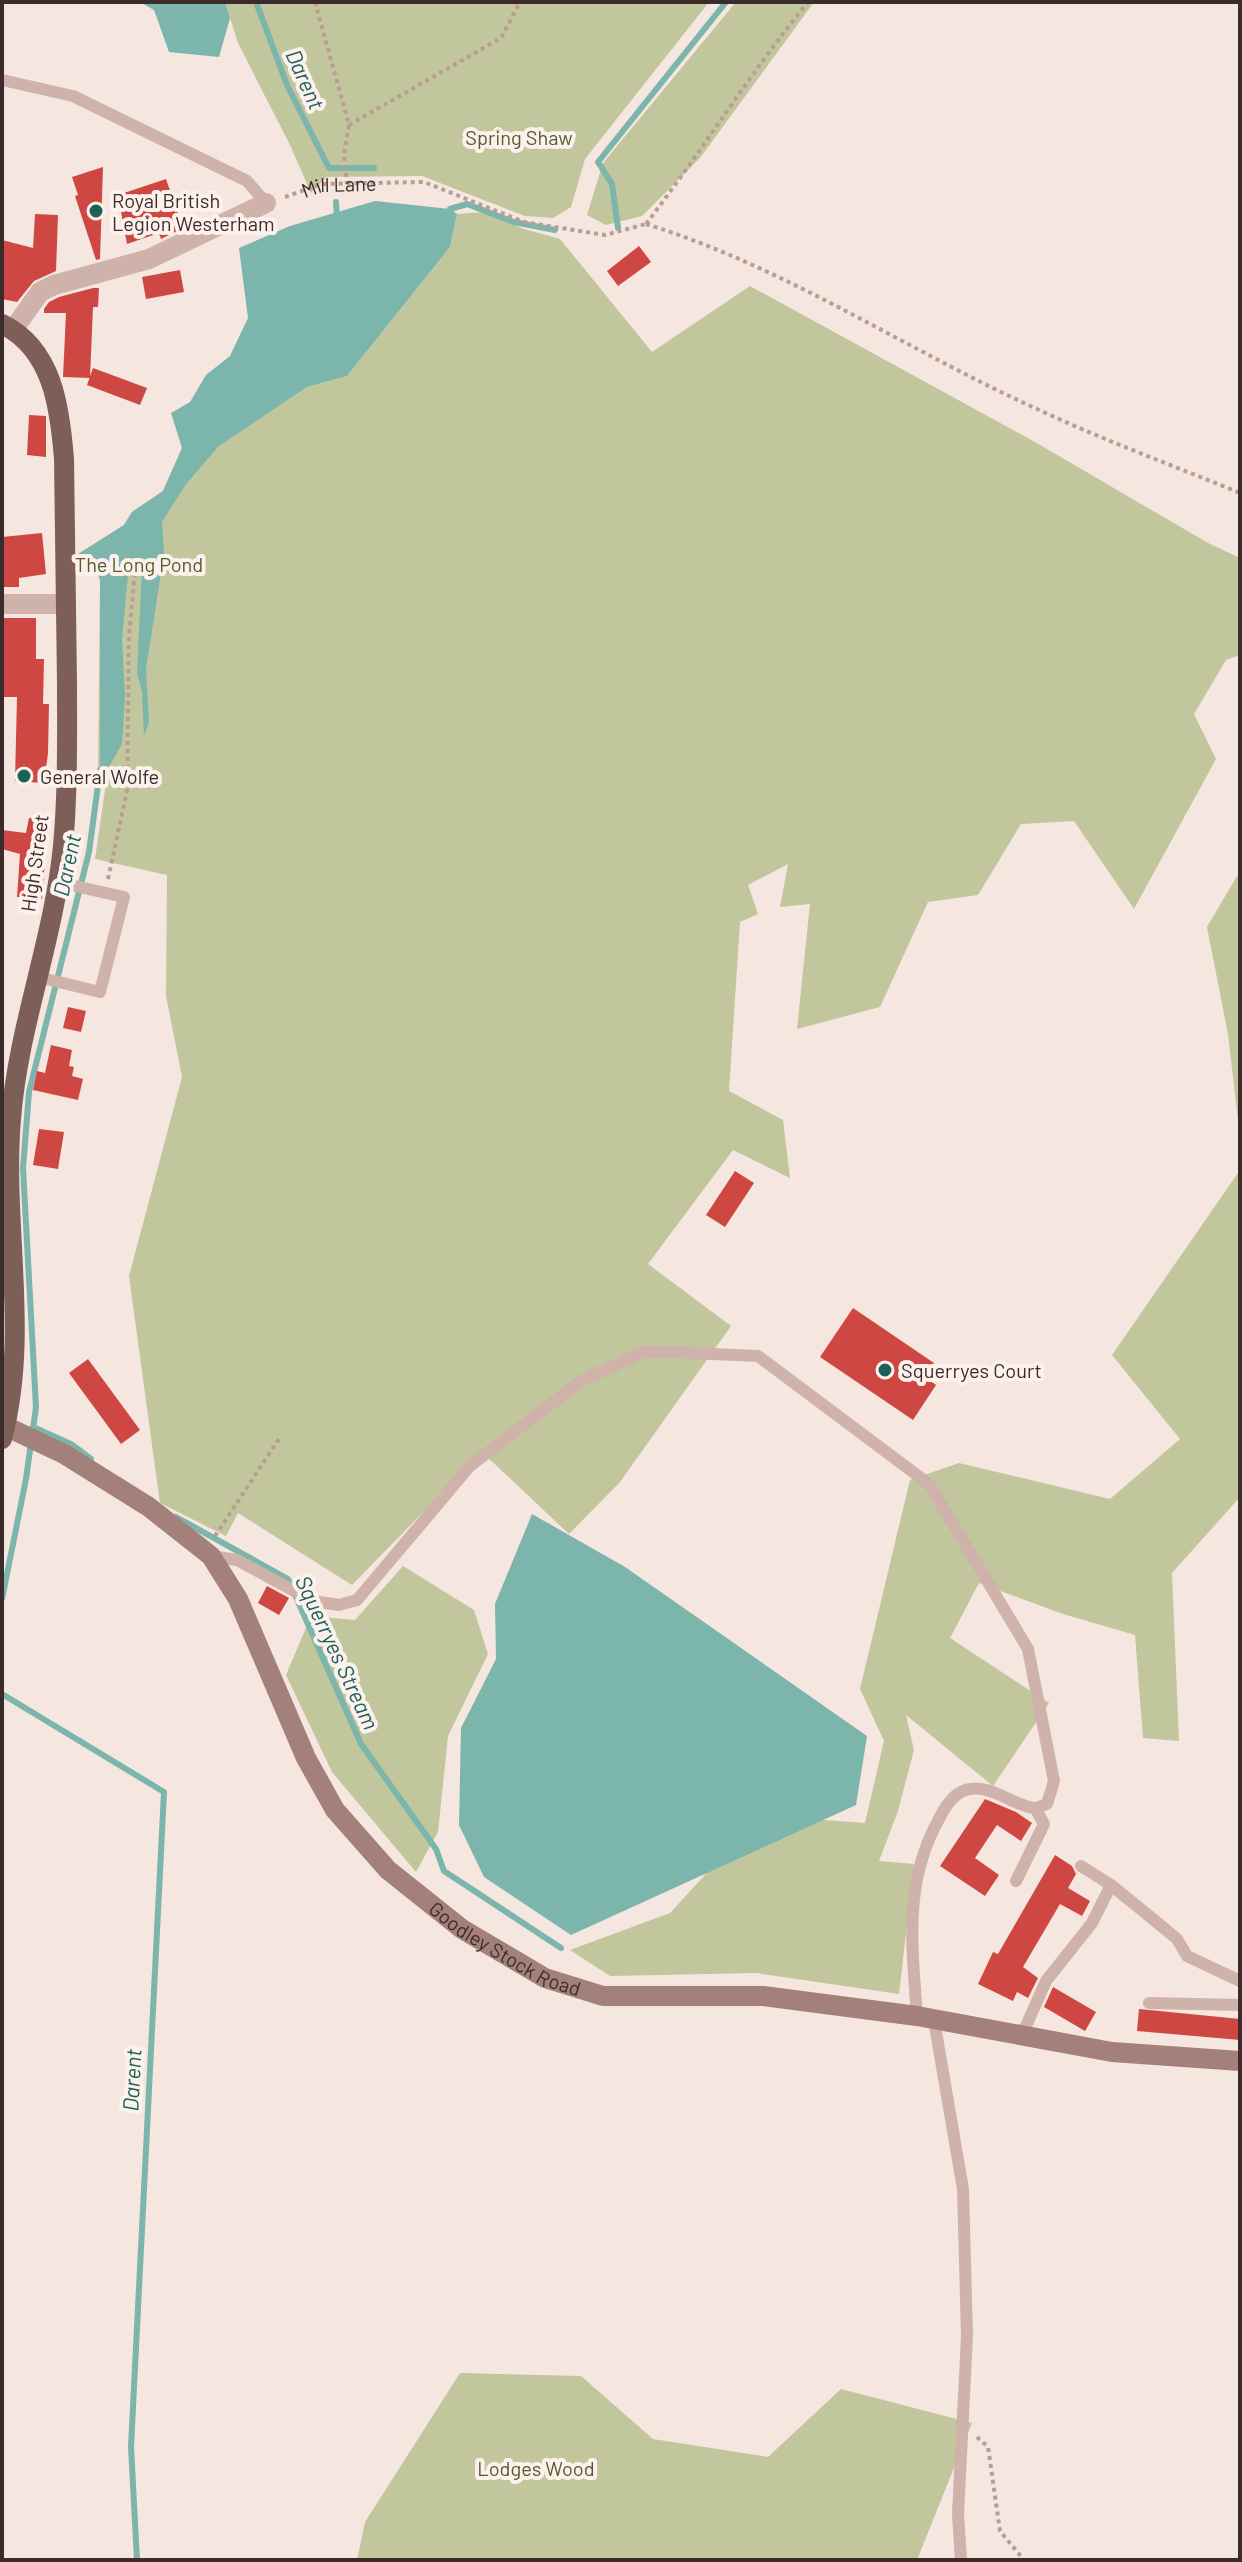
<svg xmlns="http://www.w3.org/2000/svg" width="1242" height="2562" font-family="Barlow,sans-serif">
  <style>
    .green { fill: #c1c69d }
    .water { fill: #7bb5ab }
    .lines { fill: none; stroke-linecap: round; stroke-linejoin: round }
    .stream { stroke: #7bb5ab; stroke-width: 6 }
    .building { fill: #cf4742 }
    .path { stroke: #bb9c93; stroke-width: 4; stroke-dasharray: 4 4; stroke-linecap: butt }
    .lane { stroke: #cfb2a9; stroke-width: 12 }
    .street { stroke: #cfb2a9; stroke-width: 20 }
    .secondary { stroke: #a3807a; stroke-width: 20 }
    .primary { stroke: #7e5e59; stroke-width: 20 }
    .poi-dot { fill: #1b6157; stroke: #fcf1ec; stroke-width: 3 }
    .labels { text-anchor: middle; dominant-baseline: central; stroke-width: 8; stroke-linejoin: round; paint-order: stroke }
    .park-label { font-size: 20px; fill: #545c2b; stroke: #fcf1ec }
    .street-label { font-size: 20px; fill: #3b2b2a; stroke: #fcf1ec }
    .poi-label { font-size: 20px; fill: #3b2b2a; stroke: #fcf1ec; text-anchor: start }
    .water-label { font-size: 22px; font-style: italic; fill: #1b6157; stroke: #fcf1ec }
  </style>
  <rect width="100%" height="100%" fill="#f5e6df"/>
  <path class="green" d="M225 2H709L585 159 571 207 553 218 525 216 422 176 326 177 311 193 290 145 238 43Z
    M736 2H814L700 158 642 216 606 225 587 215 603 163Z
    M483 212 524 229 560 239 652 352 750 286 1035 442 1208 543 1240 558V655L1226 660 1194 714 1216 759 1134 909 1074 821 1021 824 978 895 928 902 880 1007 797 1029 810 904 780 907 788 864 748 885 758 914 740 922 729 1091 783 1120 790 1178 733 1150 648 1264 731 1326 620 1482 569 1534 482 1452 352 1585 238 1513 226 1536 160 1503 129 1276 182 1077 166 996 167 875 95 859 106 783 98 772 100 580 93 560 75 556 124 525 132 512 163 491 182 448 226 441 307 387 347 376 450 247 457 214Z
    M1240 871V1138L1228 1034 1207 927Z
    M1240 1170V1497L1172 1573 1179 1741 1143 1738 1135 1635 1063 1614 979 1583 950 1638 1049 1703 993 1786 906 1715 914 1750 898 1811 879 1861 914 1864 899 1994 756 1973 610 1976 570 1950 670 1913 760 1815 865 1823 884 1741 860 1689 910 1480 959 1463 1110 1499 1180 1439 1112 1355Z
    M403 1566 474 1610 488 1654 448 1736 438 1832 416 1872 332 1772 286 1675 311 1616 355 1620Z
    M460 2373 581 2376 653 2439 768 2457 841 2389 972 2423 917 2560H357L365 2522Z"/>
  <path class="water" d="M140 2H225L230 18 219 57 169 52 154 10Z
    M375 201 450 209 457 214 450 247 347 376 307 387 219 446 186 484 162 522 164 554 146 669 149 722 144 736 142 692 137 673 142 568 139 557 129 564 122 639 125 696 122 744 103 777 100 776V580L93 560 75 556 124 525 132 512 163 491 182 448 171 413 190 402 206 375 230 356 248 318 239 248 290 226Z
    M532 1514 625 1567 867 1736 856 1805 571 1935 484 1877 459 1825 461 1728 496 1659 495 1604Z"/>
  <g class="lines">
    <path class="stream" d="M256 2 287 85 329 168H374
      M336 202 337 218
      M450 209 467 204 514 222 555 230
      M618 228 612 184 598 162 726 2
      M33 1427 71 1444 91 1459
      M176 1517 288 1579 361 1744 436 1849 444 1871 561 1948
      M2 1599 26 1479 36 1407 23 1168 29 1092 89 852 100 770
      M2 1694 164 1792 131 2447 137 2560"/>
  </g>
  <path class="building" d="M103 167 100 259 96 260 75 196 78 195 72 177Z
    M166 179 183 228 161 239 159 233 127 244 118 195Z
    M35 214 58 215 56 271 34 281 17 302 2 299V240L33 248Z
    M639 246 651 262 618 286 607 271Z
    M180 270 184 292 146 299 142 277Z
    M93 288H99L98 307H93L90 378 63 377 66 313H44V309L49 302 59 297Z
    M93 368 147 388 140 405 87 385Z
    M29 415 46 416V457L27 455Z
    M42 533 46 574 19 578V587H2V537Z
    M3 618H36V659H44L43 704H49L48 753 44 783 15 781 17 697H2Z
    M29 818 48 819 42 899 17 897 20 854 2 849V830L26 833Z
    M68 1007 86 1011 81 1032 63 1028Z
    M51 1045 72 1050 69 1066 74 1067 72 1076 83 1079 78 1100 33 1090 37 1071 45 1073Z
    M39 1129 64 1132 58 1169 33 1165Z
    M735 1171 754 1183 725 1227 706 1215Z
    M853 1308 934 1363 925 1377 936 1385 913 1420 820 1357Z
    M88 1359 140 1430 121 1444 69 1373Z
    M267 1586 289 1598 279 1615 258 1603Z
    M985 1799 1016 1812 1032 1823 1021 1841 997 1825 975 1858 999 1875 985 1896 940 1866Z
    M1055 1855 1072 1866 1076 1874 1068 1888 1090 1901 1082 1916 1060 1904 1023 1967 1038 1978 1028 1998 1017 1992 1013 2001 978 1984 993 1952 998 1954Z
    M1053 1987 1096 2012 1085 2031 1044 2007Z
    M1139 2009 1240 2019V2040L1137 2031Z"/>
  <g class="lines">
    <g class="path">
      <path d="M315 2 349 125 344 154 347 184"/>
      <path d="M349 125 501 38 520 2"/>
      <path id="s1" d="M285 197 321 184 424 182 524 222 605 235 646 224"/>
      <path d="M646 224C785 267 905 349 1037 409 1103 440 1172 465 1240 493"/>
      <path d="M646 224C702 151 750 73 808 2"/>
      <path d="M108 879 127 791 129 635 135 572"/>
      <path d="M215 1536 279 1439"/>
      <path d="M977 2437 988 2447 1000 2531 1024 2560"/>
    </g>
    <path class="lane" d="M2 80 73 96 247 181 266 203
      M38 977 100 992 124 897 57 882
      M211 1556 237 1560 313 1601 339 1605 357 1600 470 1466 581 1381 645 1351 758 1356 929 1484 1028 1649 1054 1781 1047 1804C1043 1805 1039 1808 1035 1808 1015 1807 993 1785 970 1789 955 1791 946 1805 940 1817 903 1882 912 1945 917 2016
      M1081 1866 1111 1885 1159 1924 1177 1939 1187 1956 1240 1981
      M1016 1881 1044 1824 1035 1808
      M1149 2003 1240 2005
      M934 2020 963 2189 967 2336 958 2514 961 2560
      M1022 2035 1046 1981 1092 1923 1111 1885"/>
    <path class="street" d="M13 330 40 292 54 285 149 259 266 203
      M2 604H66"/>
    <path class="secondary" id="s2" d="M5 1426 64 1454 149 1507 211 1556 238 1599 306 1758 335 1810 388 1870 462 1929 545 1978 603 1996H763L917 2016 1112 2052 1240 2061"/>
    <path class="primary" d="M2 324C53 349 60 408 64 459 65 533 66 608 67 683 67 737 68 792 63 846 54 939 18 1027 11 1119 2 1226 30 1333 2 1439"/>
  </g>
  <g class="poi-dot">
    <circle cx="96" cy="211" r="8"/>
    <circle cx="24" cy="776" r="8"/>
    <circle cx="885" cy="1370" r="8"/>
  </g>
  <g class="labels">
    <g class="park-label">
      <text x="519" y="137">Spring Shaw</text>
      <text x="139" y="564">The Long Pond</text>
      <text x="536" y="2468">Lodges Wood</text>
    </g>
    <g class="street-label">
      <text stroke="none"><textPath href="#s1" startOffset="56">Mill Lane</textPath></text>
      <text transform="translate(34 863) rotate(-82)">High Street</text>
      <text stroke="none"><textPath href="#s2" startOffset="750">Goodley Stock Road</textPath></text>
    </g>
    <g class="poi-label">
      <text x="112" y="200">Royal British<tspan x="112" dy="23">Legion Westerham</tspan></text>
      <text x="40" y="776">General Wolfe</text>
      <text x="901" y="1370">Squerryes Court</text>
    </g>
    <g class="water-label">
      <text transform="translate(306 79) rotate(66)">Darent</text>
      <text transform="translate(66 865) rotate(-78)">Darent</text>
      <text transform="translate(338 1652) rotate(65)">Squerryes Stream</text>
      <text transform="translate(131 2080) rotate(-87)">Darent</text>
    </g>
  </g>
  <rect width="1242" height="2562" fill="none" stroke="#3b2b2a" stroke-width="8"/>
</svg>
